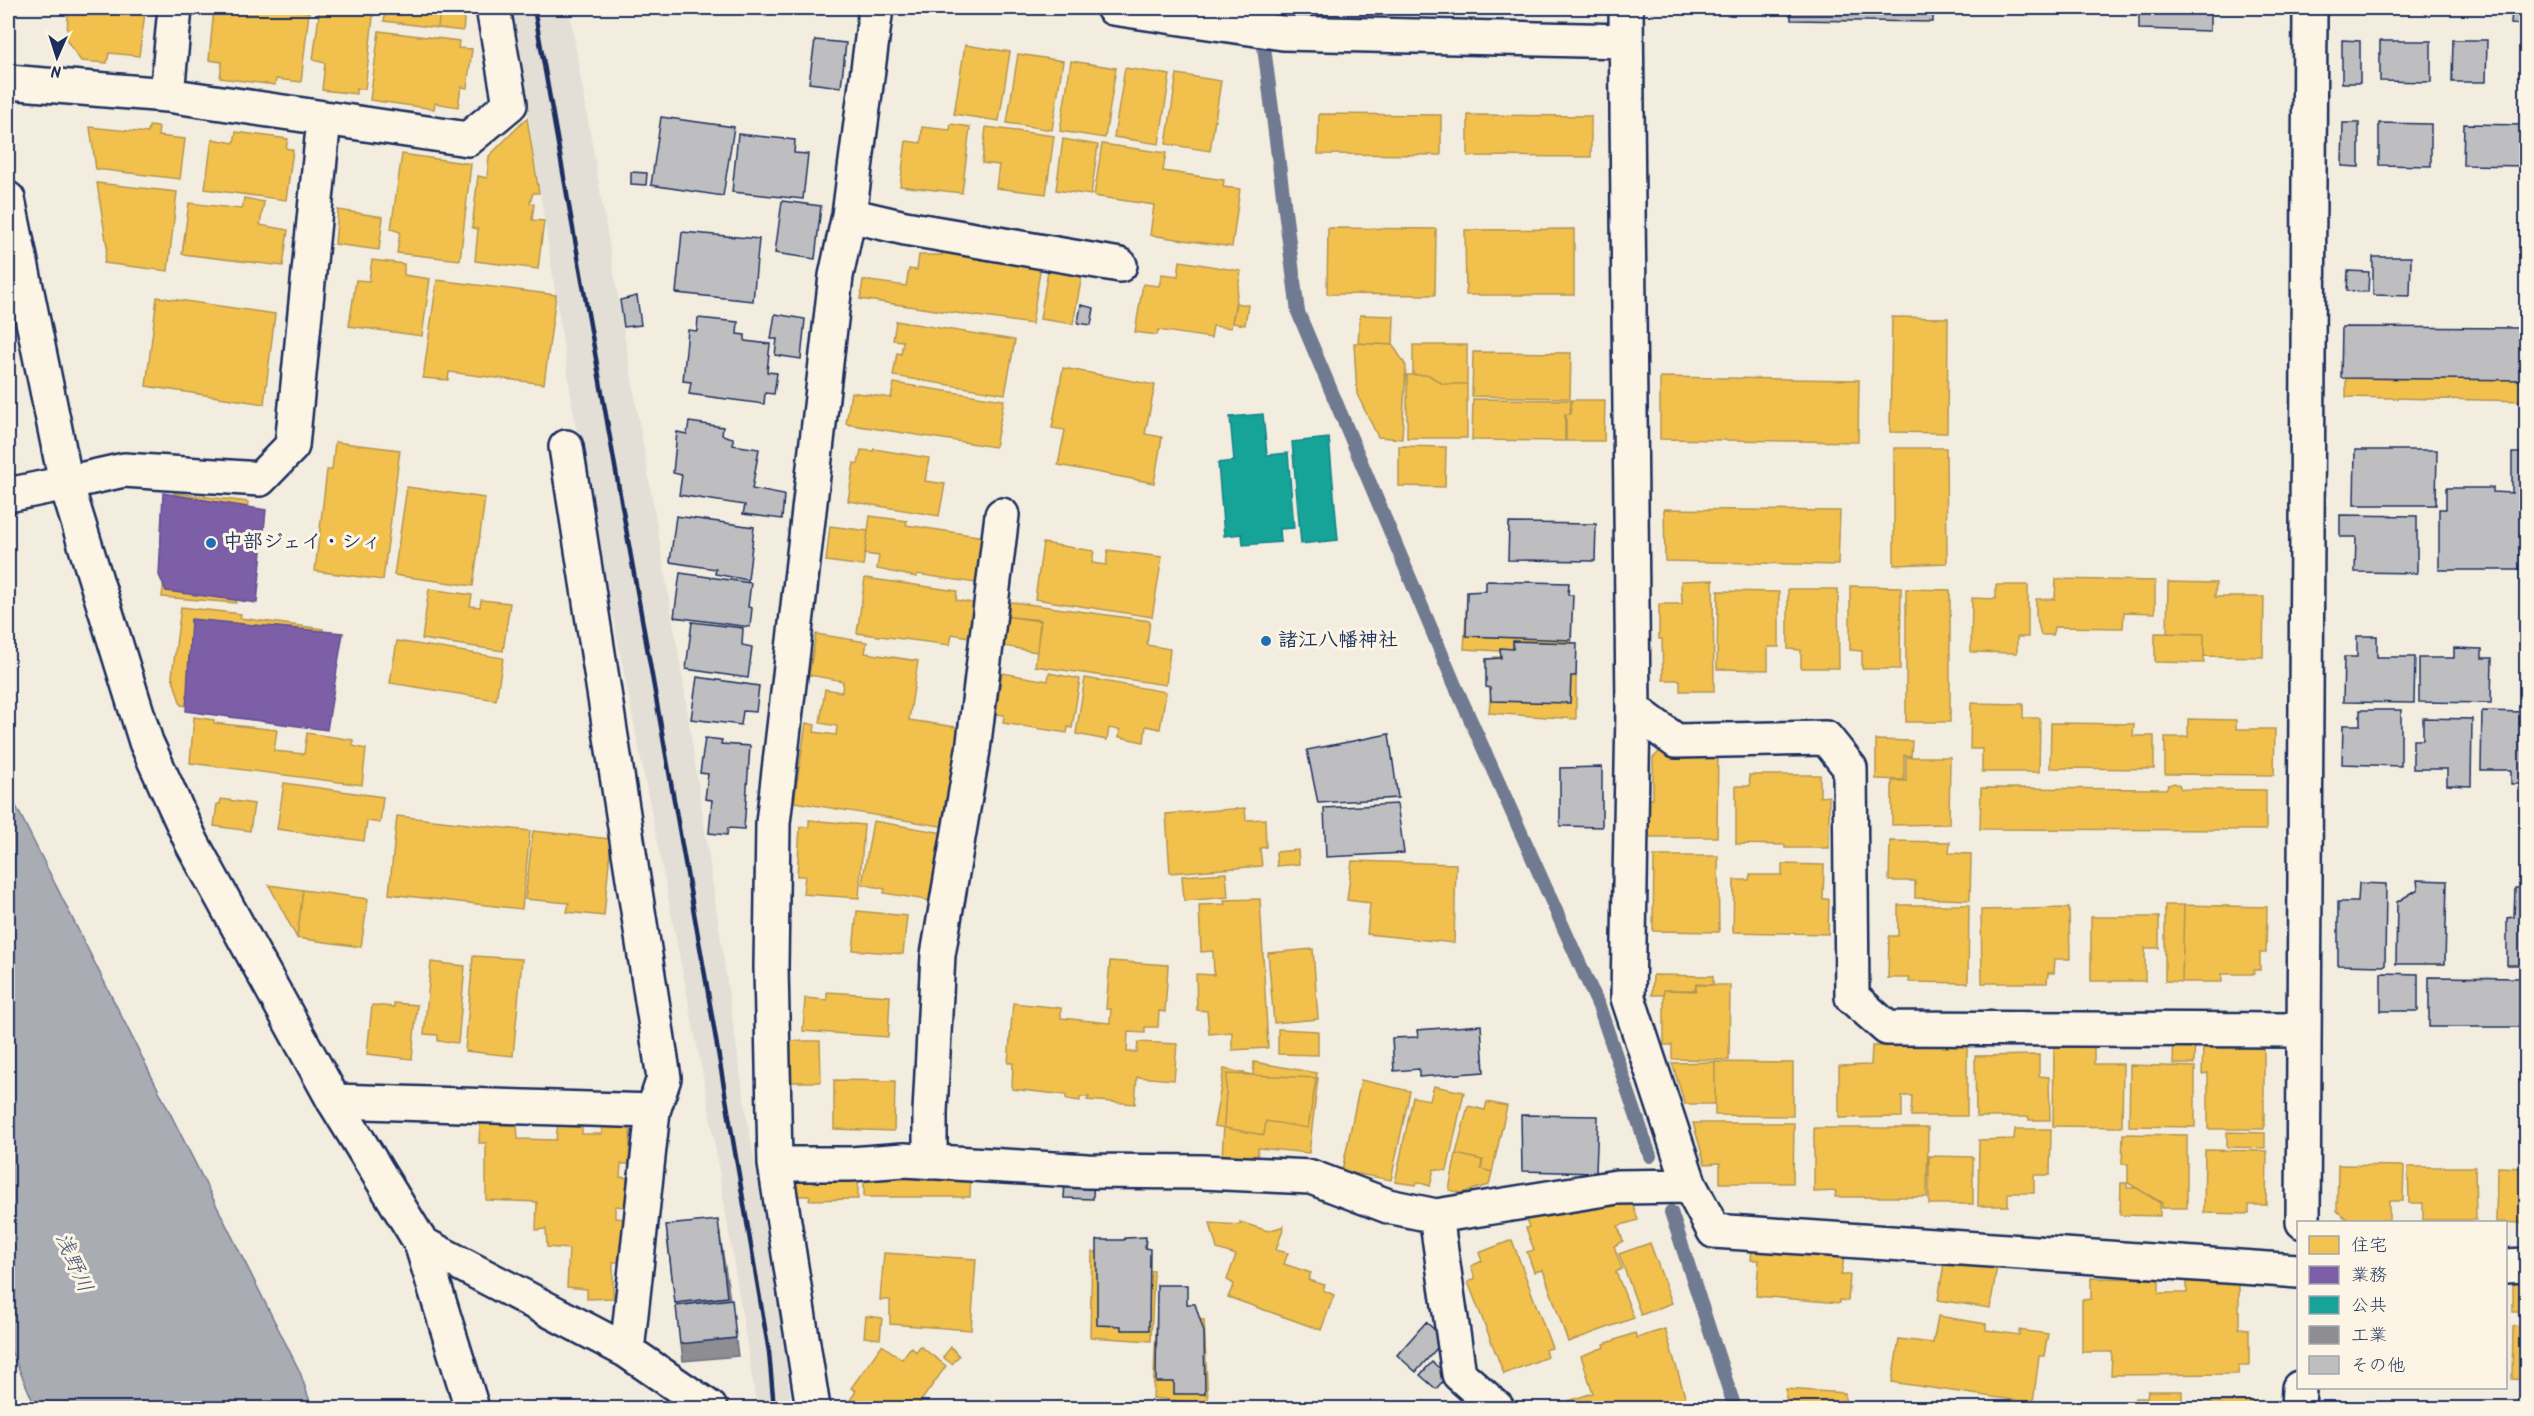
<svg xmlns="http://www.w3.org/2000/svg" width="2534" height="1416" font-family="Kalam,'Klee One',sans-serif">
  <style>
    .built { fill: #e3dfd6 }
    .water { fill: #a9acb3; stroke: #707a91; stroke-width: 1.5 }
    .homes { fill: #f2c14e; stroke: #b29553; stroke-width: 1.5 }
    .offices { fill: #7b5ea7; stroke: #5e5091; stroke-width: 1.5 }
    .public { fill: #17a398; stroke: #188087; stroke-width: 1.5 }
    .industry { fill: #8d8d92; stroke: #6b7182; stroke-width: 1.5 }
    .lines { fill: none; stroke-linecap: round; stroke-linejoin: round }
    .stream { stroke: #707a91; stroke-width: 14 }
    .building { fill: #bebec0; stroke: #1b2f5e; stroke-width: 1.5 }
    .minor-casing { stroke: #1b2f5e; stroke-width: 38 }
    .tertiary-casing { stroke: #1b2f5e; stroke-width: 38 }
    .minor { stroke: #fcf5e5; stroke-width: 33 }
    .tertiary { stroke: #fcf5e5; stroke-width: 33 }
    .rail { stroke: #1b2f5e; stroke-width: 4.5 }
    .poi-dot { fill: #1f6fb2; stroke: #fcf5e5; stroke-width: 2 }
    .labels { text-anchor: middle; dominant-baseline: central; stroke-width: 6; stroke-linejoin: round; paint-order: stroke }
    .poi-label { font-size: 20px; font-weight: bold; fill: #1b2f5e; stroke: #fcf5e5; text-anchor: start }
    .water-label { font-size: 21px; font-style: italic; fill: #465478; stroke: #fcf5e5 }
  </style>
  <rect width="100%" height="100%" fill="#f3ede0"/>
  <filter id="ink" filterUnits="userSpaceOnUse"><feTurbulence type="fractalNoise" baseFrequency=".0167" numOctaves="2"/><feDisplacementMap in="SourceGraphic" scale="12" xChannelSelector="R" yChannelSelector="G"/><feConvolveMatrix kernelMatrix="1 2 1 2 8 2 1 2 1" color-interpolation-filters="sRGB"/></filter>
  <g filter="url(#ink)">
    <path class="built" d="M512 8H569L682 674 747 1118 783 1322 791 1408H753L756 1402 708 1102 576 428Z"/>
    <path class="water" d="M8 790 300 1372 312 1408H36L8 1344Z"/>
    <path class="homes" d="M68 8 145 13 139 56 109 53 107 63 81 61 67 41Z
      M214 8H276L309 12 301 82 276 79 275 85 220 78 222 62 209 60Z
      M320 8H374L365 89H356V94L322 90 325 63 313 60Z
      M386 8H440L438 28 384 21Z
      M440 8 465 11 463 31 438 28Z
      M379 31 459 41 458 48 472 49 467 88 461 87 458 107 435 103 434 109 370 100Z
      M965 45 1010 52 999 121 954 114Z
      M1018 54 1063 61 1052 130 1007 123Z
      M1071 61 1116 68 1105 138 1060 131Z
      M1125 68 1170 75 1159 144 1114 137Z
      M1177 74 1221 81 1210 151 1166 144Z
      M1319 114 1441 115V155L1318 154Z
      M1468 115 1591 116V157L1468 156Z
      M527 118 539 193H533L530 203 534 204 532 220 544 221 538 269 475 261 478 229 472 228 478 176 487 178 489 156Z
      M951 124 970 127 962 193 900 186 906 141 921 143 922 127 950 130Z
      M149 126 159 127 158 136 185 139 180 179 96 169 90 127 148 133Z
      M986 127 1054 136 1046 194 996 188 999 165 982 163Z
      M236 132 288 139 286 148 293 150 286 200 205 189 212 139 234 143Z
      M1063 139 1098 145 1091 195 1056 190Z
      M1102 144 1166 153 1163 171 1224 180 1223 187 1240 189 1232 247 1150 235 1154 205 1094 196Z
      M402 154 471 164 460 260 397 253 400 232 391 229Z
      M97 183 177 192 168 271 104 263 107 247Z
      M244 198 264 202 260 225 288 230 283 266 182 254 189 203 242 209Z
      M338 210 383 217 379 250 335 244Z
      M1328 228 1436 229 1435 295 1327 294Z
      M1574 229V295H1466L1465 230Z
      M942 251 1041 264 1032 324 860 299 863 280 906 286 909 269 917 270 919 255H942Z
      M1050 258 1083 270 1073 324 1040 319Z
      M372 260 404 264V275L430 279 422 336 349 326 356 280 369 281Z
      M1180 261 1241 271 1231 328 1213 326 1211 338 1158 330 1157 335 1135 332 1143 284 1159 286 1162 274 1178 276Z
      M437 280 556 295 544 384 449 372 448 380 423 378Z
      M157 297 275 314 264 404 146 386Z
      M1236 303 1248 305 1245 325 1232 323Z
      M1360 315 1394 316 1393 345 1358 343Z
      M1892 317 1948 318 1947 433 1890 432Z
      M896 321 1015 340 1005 394 893 376 897 353 901 354 903 341 893 340Z
      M2346 328 2526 331V401L2346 397Z
      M1354 343 1393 345 1406 366 1402 439 1378 437 1357 394Z
      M1413 345H1467V384H1443L1429 375H1413Z
      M1473 352 1571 353 1570 398 1472 396Z
      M1063 368 1155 385 1145 434 1162 437 1154 483 1058 465 1065 430 1052 428Z
      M1407 375H1429L1443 384H1467V438H1407Z
      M1660 377 1859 380 1858 442 1660 439Z
      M894 383 1004 400 995 447 846 424 851 392 891 398Z
      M1473 399 1571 400V414H1565V441L1472 440Z
      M1571 400H1605L1604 441H1566V414H1570Z
      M335 442 400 450 383 580 315 571 327 470H332Z
      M1399 446 1446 447 1445 487 1399 486Z
      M1894 448H1946L1947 563 1894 565Z
      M874 449 929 458 925 481 945 484 939 516 848 501 854 463 858 464 861 450 874 451Z
      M407 487 485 498 473 586 394 575Z
      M174 493 248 502 236 603 162 597Z
      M1664 509 1840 511 1838 565 1665 561Z
      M870 516 907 521 906 525 984 537 982 584 917 574V577L877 569 879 556 865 554Z
      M830 526 868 531 863 566 826 561Z
      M1043 543 1094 551 1092 563 1106 565 1108 550 1162 557 1152 617 1035 599Z
      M865 578 957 591 956 600 973 603 969 637 952 634 950 645 857 633Z
      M2056 579 2155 581V613L2124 612 2123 628 2054 627 2053 635H2041L2036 615V599H2055Z
      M1713 580 1714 691H1680V680H1663L1662 639H1659V604H1682L1681 581Z
      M2168 582 2216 583 2215 597H2264L2263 657 2204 656V634L2167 633Z
      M1996 585H2028V637H2017V653L1971 652 1972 598 1996 599Z
      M1850 586 1901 587 1900 669H1862V651L1850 650Z
      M429 589 472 595 470 606 480 607 481 600 510 603 503 651 422 639Z
      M1788 589H1838L1839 668H1801V650L1788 649Z
      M1906 589 1950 590V722H1906Z
      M1718 591 1779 592V647H1768V670L1717 669Z
      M1467 600 1571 601 1572 655 1464 649Z
      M1005 601 1150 621 1147 645 1170 649 1166 685 1035 666 1041 620 1003 616Z
      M181 607 241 614 240 618 323 629 310 722 181 705 172 676Z
      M1003 616 1040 621 1037 652 998 645Z
      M2155 633 2204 634V663L2155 662Z
      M816 634 867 642 865 653 918 661 909 720 962 728 946 827 794 802 806 723 815 725 814 732 836 735 837 726 820 723 825 689 842 692 843 681 809 675Z
      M397 641 503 658 496 700 390 683Z
      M1494 657 1576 660V719L1489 713Z
      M1002 673 1048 681 1049 673 1080 679 1072 728 1068 727 1067 733 1003 723 1004 715 996 714Z
      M1085 678 1166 692 1160 729 1146 726 1144 742 1119 737 1120 730 1109 728 1107 740 1076 734Z
      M1971 703 2023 704V718H2040L2039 772H1982V749H1970Z
      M194 717 214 720V723L277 730 274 751 304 754 307 733 353 740V746L366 749 362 785 190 763Z
      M2188 719 2236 720V729H2275L2274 775 2165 774V737H2188Z
      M2051 723 2134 724 2133 736H2154V769L2050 768Z
      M1876 740 1912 741 1911 756 1904 755V780L1876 779Z
      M1718 742 1717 837H1648V799H1653V758L1662 749Z
      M1906 757H1950L1949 824 1892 825V781H1906Z
      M1749 775H1820V797L1829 796V848H1785V845L1736 844V786H1750Z
      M284 783 383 797 380 823 367 821 364 841 277 829Z
      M2174 783 2179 785 2181 789 2266 790V830L1980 829 1981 788 2166 789 2168 785Z
      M221 799 254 804 250 831 214 826 217 804H220Z
      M1245 808 1246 820 1265 819 1266 847 1260 848 1262 866 1170 873 1166 814Z
      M397 816 530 831 522 909 389 894Z
      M809 820 864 825 859 898 803 894 805 876H797L800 827H809Z
      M873 821 944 833 931 901 884 893 885 889 862 884Z
      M533 831 611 839 604 916 567 912 569 903 525 899Z
      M1890 841 1950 842 1949 853 1971 854 1970 900 1915 898V881H1889Z
      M1298 850 1299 864 1277 866 1276 852Z
      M1654 856H1718L1719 932 1653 931Z
      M1352 861 1456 864 1454 943 1367 934 1370 903 1347 900Z
      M1782 864 1824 865 1823 899H1829L1828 934 1733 932 1734 880H1749L1750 875H1782Z
      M1226 873 1228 897 1184 901 1182 876Z
      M269 885 303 890 297 938Z
      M303 890 368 899 361 947 297 938Z
      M1260 899 1268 1048 1232 1050V1032L1209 1034 1207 1011 1197 1010 1196 974 1214 975 1213 951 1201 952 1199 905 1225 904 1224 900Z
      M1898 905H1969L1968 983 1909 982 1910 978H1888L1889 936H1898Z
      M2165 905H2184L2182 982 2165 981Z
      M2184 905 2267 907 2266 953H2260V970H2254V974H2222V982H2182Z
      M2069 908 2070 959H2055L2054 973H2048L2047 983H1982L1981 910Z
      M857 911 907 916 903 954 853 950Z
      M2091 917H2159V948H2145V981H2091Z
      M1313 949 1318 1019 1274 1023 1268 953Z
      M473 956 522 959 513 1056 465 1051Z
      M1110 961 1168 965 1165 1012 1159 1011 1158 1027H1145V1033L1128 1032 1127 1052H1137L1138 1042 1177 1044 1174 1080 1137 1077 1135 1104 1087 1100 1089 1097H1080V1101L1066 1099V1095L1012 1089 1013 1063H1008L1013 1003 1061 1008V1018L1110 1023 1111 1009H1106Z
      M431 962 465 966 458 1043 438 1041V1035L424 1034Z
      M1653 975 1713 976V985L1696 984 1695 990H1664V995H1652Z
      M1696 985H1730L1729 1060 1672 1059V1045H1664V990L1696 991Z
      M827 992 890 996 888 1037 803 1031 805 998 827 1000Z
      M394 1003 417 1005 412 1059 367 1054 372 1005 394 1007Z
      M1278 1029 1318 1031V1055L1278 1054Z
      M2174 1030 2195 1031 2194 1064H2173Z
      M788 1041H820L821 1082H788Z
      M1905 1041H1967V1116H1911L1912 1096H1902V1117L1839 1118V1066L1871 1065 1872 1046 1904 1045Z
      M2264 1045V1129H2208V1073L2202 1074 2203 1046Z
      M2054 1046H2094V1064H2123L2122 1127 2053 1126Z
      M2039 1055V1076L2049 1077 2050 1120H2029V1117H1976L1975 1056Z
      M1254 1062 1317 1073 1308 1128 1266 1121 1264 1135 1214 1126 1224 1069 1253 1075Z
      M1715 1062 1793 1063V1116L1715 1115Z
      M1715 1062V1104H1685L1672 1063Z
      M2130 1065 2195 1067V1127L2129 1126Z
      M1227 1074 1318 1078 1309 1153 1258 1148 1257 1161 1222 1158Z
      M834 1080 895 1081 894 1131 834 1129Z
      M1361 1080 1410 1091 1391 1180 1342 1171Z
      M1434 1086 1464 1092 1447 1171 1434 1169 1430 1186 1417 1182 1416 1185 1395 1182 1413 1097 1430 1100Z
      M1487 1102 1507 1106 1492 1172 1481 1169 1483 1160 1456 1154 1468 1106 1485 1110Z
      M603 1118 631 1120 629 1164H621L620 1177 629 1178 626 1207 615 1206V1218L626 1219 623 1262H613V1298L587 1299V1289L567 1287 569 1249 547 1247 546 1229 536 1230 537 1202 486 1200V1143H479L480 1124 517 1125 518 1139 556 1140 558 1123 582 1124V1134H602Z
      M1693 1123H1794L1793 1183H1720V1163L1705 1164Z
      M1814 1128H1928L1927 1197H1835L1836 1191 1814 1192Z
      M2015 1129H2051L2050 1175H2034V1193H2008V1206H1978L1979 1140 2014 1139Z
      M2227 1132 2265 1133V1148L2227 1147Z
      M2123 1134 2187 1135V1208H2162V1203L2128 1183V1164H2122Z
      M2205 1150 2267 1151 2266 1205H2249V1214L2204 1213Z
      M1456 1154 1482 1160 1481 1169 1492 1172 1489 1185 1461 1193 1449 1190Z
      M1929 1156 1973 1157V1204H1929Z
      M858 1161V1199L809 1200 810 1196H793L792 1175Z
      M864 1163H971L970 1197H864Z
      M2338 1165 2404 1166 2403 1201H2389V1220L2347 1219 2337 1211Z
      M2408 1167H2475L2476 1220H2423V1203H2409Z
      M2497 1167 2526 1168V1223L2496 1222Z
      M2121 1183H2127V1188H2137L2160 1203V1216L2120 1215Z
      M1592 1195 1609 1202 1611 1207 1631 1199 1638 1220 1618 1226 1623 1241 1614 1246 1622 1269 1616 1272 1634 1318 1568 1342 1543 1270 1534 1272 1527 1252 1534 1250 1526 1228 1529 1227 1526 1219Z
      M1240 1222 1268 1231 1284 1226 1276 1250 1288 1253 1284 1264 1311 1273 1308 1280 1325 1285 1323 1290 1334 1295 1321 1330 1228 1297 1234 1284 1227 1280 1236 1255 1217 1249 1210 1223 1240 1225Z
      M1754 1227 1796 1252 1844 1258 1841 1275H1850L1848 1301 1840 1300V1303L1756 1296 1759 1260H1751Z
      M1512 1240 1552 1348 1545 1350 1547 1357 1504 1374 1468 1282 1475 1279 1471 1266 1482 1261 1479 1253Z
      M1650 1243 1672 1303 1641 1315 1619 1254Z
      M1947 1245 1999 1254 1990 1308 1938 1300Z
      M1092 1252H1131L1132 1269 1154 1271 1151 1341 1090 1337Z
      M884 1253 976 1259 971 1330 890 1324V1300H880Z
      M2187 1268H2239V1328L2249 1329V1366H2239L2238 1374 2111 1375 2112 1352H2082V1300L2091 1299V1278L2159 1279V1293H2187Z
      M2513 1279H2526V1312H2513Z
      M1157 1308H1186L1187 1319 1204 1320 1208 1404 1153 1398Z
      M2526 1315V1380L2512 1379 2513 1326 2525 1327Z
      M866 1316 882 1318 880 1339 864 1337Z
      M1938 1316 1986 1324V1330L2019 1335V1330L2048 1334 2044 1356H2039L2033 1403 1892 1382 1899 1339 1933 1343Z
      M1665 1329 1687 1403 1669 1408H1570L1568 1401 1593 1393 1581 1356 1605 1347 1604 1344 1635 1333 1637 1338Z
      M882 1345 902 1359 911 1347 916 1352 920 1346 946 1366 916 1408H845L856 1391 851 1388Z
      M951 1347 959 1356 952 1364 943 1357Z
      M1786 1389 1845 1393V1403H1859V1408H1786Z
      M2148 1391H2182V1408H2134L2135 1398H2147Z
      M2102 1401V1408H2045V1402Z
      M2253 1401V1408H2192V1403Z"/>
    <path class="offices" d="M163 493 266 510 257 603 166 591 159 575Z
      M191 619 343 633 327 730 186 711Z"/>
    <path class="public" d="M1263 414 1267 455 1288 453 1294 528 1280 529 1281 542 1243 545 1242 534 1224 536 1218 463 1234 461 1230 417Z
      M1329 438 1338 540 1301 544 1292 442Z"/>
    <path class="industry" d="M719 1229 731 1306 677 1312 667 1237Z
      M732 1311 738 1356 683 1361 678 1318Z"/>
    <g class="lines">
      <path class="stream" d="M1259 8 1298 312 1454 683 1600 1009 1650 1156
        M1671 1212 1735 1408"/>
    </g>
    <path class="building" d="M1791 8H1933V22L1791 20Z
      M2139 8H2210V31L2139 29Z
      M2512 8H2526V25L2511 24Z
      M815 40 846 43 841 87 809 83Z
      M2342 40 2360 41V83H2342Z
      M2453 40H2487L2486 82H2452Z
      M2380 41H2431V82L2380 81Z
      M2523 41H2526V83H2523Z
      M661 117 734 127 723 196 651 185Z
      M2343 123H2359V167L2342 166Z
      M2379 123 2431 124V166L2379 165Z
      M2464 124 2526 125V166L2463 165Z
      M738 134 795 140 794 153 808 154 803 199 732 192Z
      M631 172 647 173 646 185 631 184Z
      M782 201 821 206 815 259 775 253Z
      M682 232 759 239 753 301 676 293Z
      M2373 257H2411L2410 296 2373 295Z
      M2348 271 2369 272 2368 292 2347 291Z
      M637 296 641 325 624 327 620 300Z
      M1081 305 1094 308 1091 325 1078 323Z
      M775 314 805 319 801 359 775 355 777 339H771Z
      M698 318 738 322 737 334 745 335V341L770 344 767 372 777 373 774 394 765 393 764 404 689 394 691 382 683 381 688 330 697 331Z
      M2342 327 2526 328V380L2341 378Z
      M689 422 723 427 722 435 733 438V445L759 449 752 489 784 495 782 519 743 514 745 505 679 495 682 475 673 473 677 432 687 434Z
      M2355 450H2437L2436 505H2354Z
      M2512 453H2526V570H2439V509H2446V488H2493V492L2512 493Z
      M2340 515 2417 516V573L2355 572 2356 537H2340Z
      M676 516 754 527 748 580 715 574 716 569 670 562Z
      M1509 523 1596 524 1595 561 1508 560Z
      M680 573 751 583 748 607 752 608 750 627 674 617Z
      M1486 581 1569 583 1568 595H1573L1571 640 1466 636 1467 592 1486 591Z
      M692 622 743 628 742 645 752 647 748 678 686 669Z
      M2357 636H2377V657H2415L2414 703 2343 702 2344 657H2357Z
      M1513 641 1577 643 1576 676H1571L1570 703 1491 701 1490 688 1486 687V659L1501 658 1500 648 1513 649Z
      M2454 648 2482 649V658H2492L2491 703 2419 702V658H2454Z
      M697 677 759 686 756 712 743 711 741 725 691 719Z
      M2360 710H2401V766L2342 764 2343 725H2360Z
      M2482 711 2526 712V784H2511V770H2481Z
      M2423 718 2472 719 2471 786 2447 785V769H2413V740H2423Z
      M1389 734 1398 798 1318 803 1307 750Z
      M705 738 722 740 721 744 750 746 744 829 728 828 727 835 709 833 712 800 705 799 708 774 700 773Z
      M1602 767V827L1560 826V768Z
      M1397 804 1404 853 1326 857 1324 808Z
      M2417 880 2447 881 2445 964H2396L2397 902 2418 889Z
      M2359 883 2386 884 2385 966 2338 965V902H2358Z
      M2515 888H2526V965H2507V918L2514 917Z
      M2381 973 2418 974V1011H2381Z
      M2429 977 2526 978V1027H2429Z
      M1481 1025 1484 1072 1419 1077V1069L1394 1071 1392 1038 1418 1037 1417 1030Z
      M1521 1115 1598 1116 1596 1173 1522 1171Z
      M1066 1165H1094L1093 1199 1064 1198Z
      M718 1220 727 1297 675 1303 666 1225Z
      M1146 1237 1145 1248 1150 1249 1149 1330H1121V1326L1097 1325V1240H1124L1125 1238Z
      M1157 1285H1187V1304H1195L1204 1332 1205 1394H1174V1382H1156Z
      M732 1299 736 1338 680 1344 676 1306Z
      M1426 1322 1445 1339 1416 1372 1397 1355Z
      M1432 1362 1448 1375 1436 1389 1420 1375Z
      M593 1400 617 1408H591Z"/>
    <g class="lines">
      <g class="minor-casing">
        <path id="minor" d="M1113 8 1283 33 1626 41
          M1626 8 1633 709 1628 998 1690 1186
          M8 82 167 95 324 118
          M167 95 175 8
          M849 215 905 228 1120 265
          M566 447 664 1078 653 1111
          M66 483 124 470 260 479 292 446 324 118 468 139 510 104 493 8
          M1633 709 1676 741 1826 738 1850 768 1852 997 1887 1028 2304 1030
          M334 1101 653 1111 627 1351
          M930 1162V1112L938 955 973 750 1002 515
          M775 1164H851L904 1160 1087 1171 1202 1172 1311 1177 1388 1206 1436 1216 1617 1187 1690 1186 1714 1231 2298 1271
          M1436 1216 1459 1374 1497 1408
          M2303 1222 2310 8
          M421 1243 627 1351 710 1408
          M2506 1266 2526 1265
          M813 1408 775 1164 771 967 773 823 836 276 849 215 876 8
          M2298 1408 2299 1388"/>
      </g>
      <g class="tertiary-casing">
        <path id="tertiary" d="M8 199 66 483 146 742 192 843 334 1101 421 1243 472 1408
          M8 495 66 483"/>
      </g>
      <use href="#minor" class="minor"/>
      <use href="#tertiary" class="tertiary"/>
      <path class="rail" d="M534 8 706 981 769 1352 774 1408"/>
    </g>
  </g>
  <g class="poi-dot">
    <circle cx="211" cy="543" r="6"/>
    <circle cx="1266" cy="641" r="6"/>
  </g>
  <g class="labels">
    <g class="poi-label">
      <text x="223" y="543">中部ジェイ・シィ</text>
      <text x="1278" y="641">諸江八幡神社</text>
    </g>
    <g class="water-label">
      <text transform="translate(73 1263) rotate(66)">浅野川</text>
    </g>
  </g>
  <rect width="2534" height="1416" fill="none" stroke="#fcf5e5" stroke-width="30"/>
  <rect x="15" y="15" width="2504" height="1386" fill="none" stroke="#1b2f5e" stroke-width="2" filter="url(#ink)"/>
  <rect x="2297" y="1221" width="210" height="168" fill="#fcf5e5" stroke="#a2a6af" stroke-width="1.5"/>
  <rect x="2309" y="1236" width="30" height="18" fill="#f2c14e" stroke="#a2a6af" stroke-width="1.5"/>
  <text x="2351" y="1251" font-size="18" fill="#1b2f5e">住宅</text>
  <rect x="2309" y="1266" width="30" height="18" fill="#7b5ea7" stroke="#a2a6af" stroke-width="1.5"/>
  <text x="2351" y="1281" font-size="18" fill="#1b2f5e">業務</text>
  <rect x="2309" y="1296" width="30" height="18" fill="#17a398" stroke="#a2a6af" stroke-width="1.5"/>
  <text x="2351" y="1311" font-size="18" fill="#1b2f5e">公共</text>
  <rect x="2309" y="1326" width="30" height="18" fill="#8d8d92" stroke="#a2a6af" stroke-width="1.5"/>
  <text x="2351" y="1341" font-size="18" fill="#1b2f5e">工業</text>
  <rect x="2309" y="1356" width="30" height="18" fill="#bebec0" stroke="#a2a6af" stroke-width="1.5"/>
  <text x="2351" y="1371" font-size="18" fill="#1b2f5e">その他</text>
  <g transform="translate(57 57) rotate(183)" stroke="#fcf5e5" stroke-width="4.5" paint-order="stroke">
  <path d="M0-4.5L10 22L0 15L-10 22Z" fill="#1b2f5e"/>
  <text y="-9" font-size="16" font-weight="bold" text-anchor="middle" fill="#1b2f5e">N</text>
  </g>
</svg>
